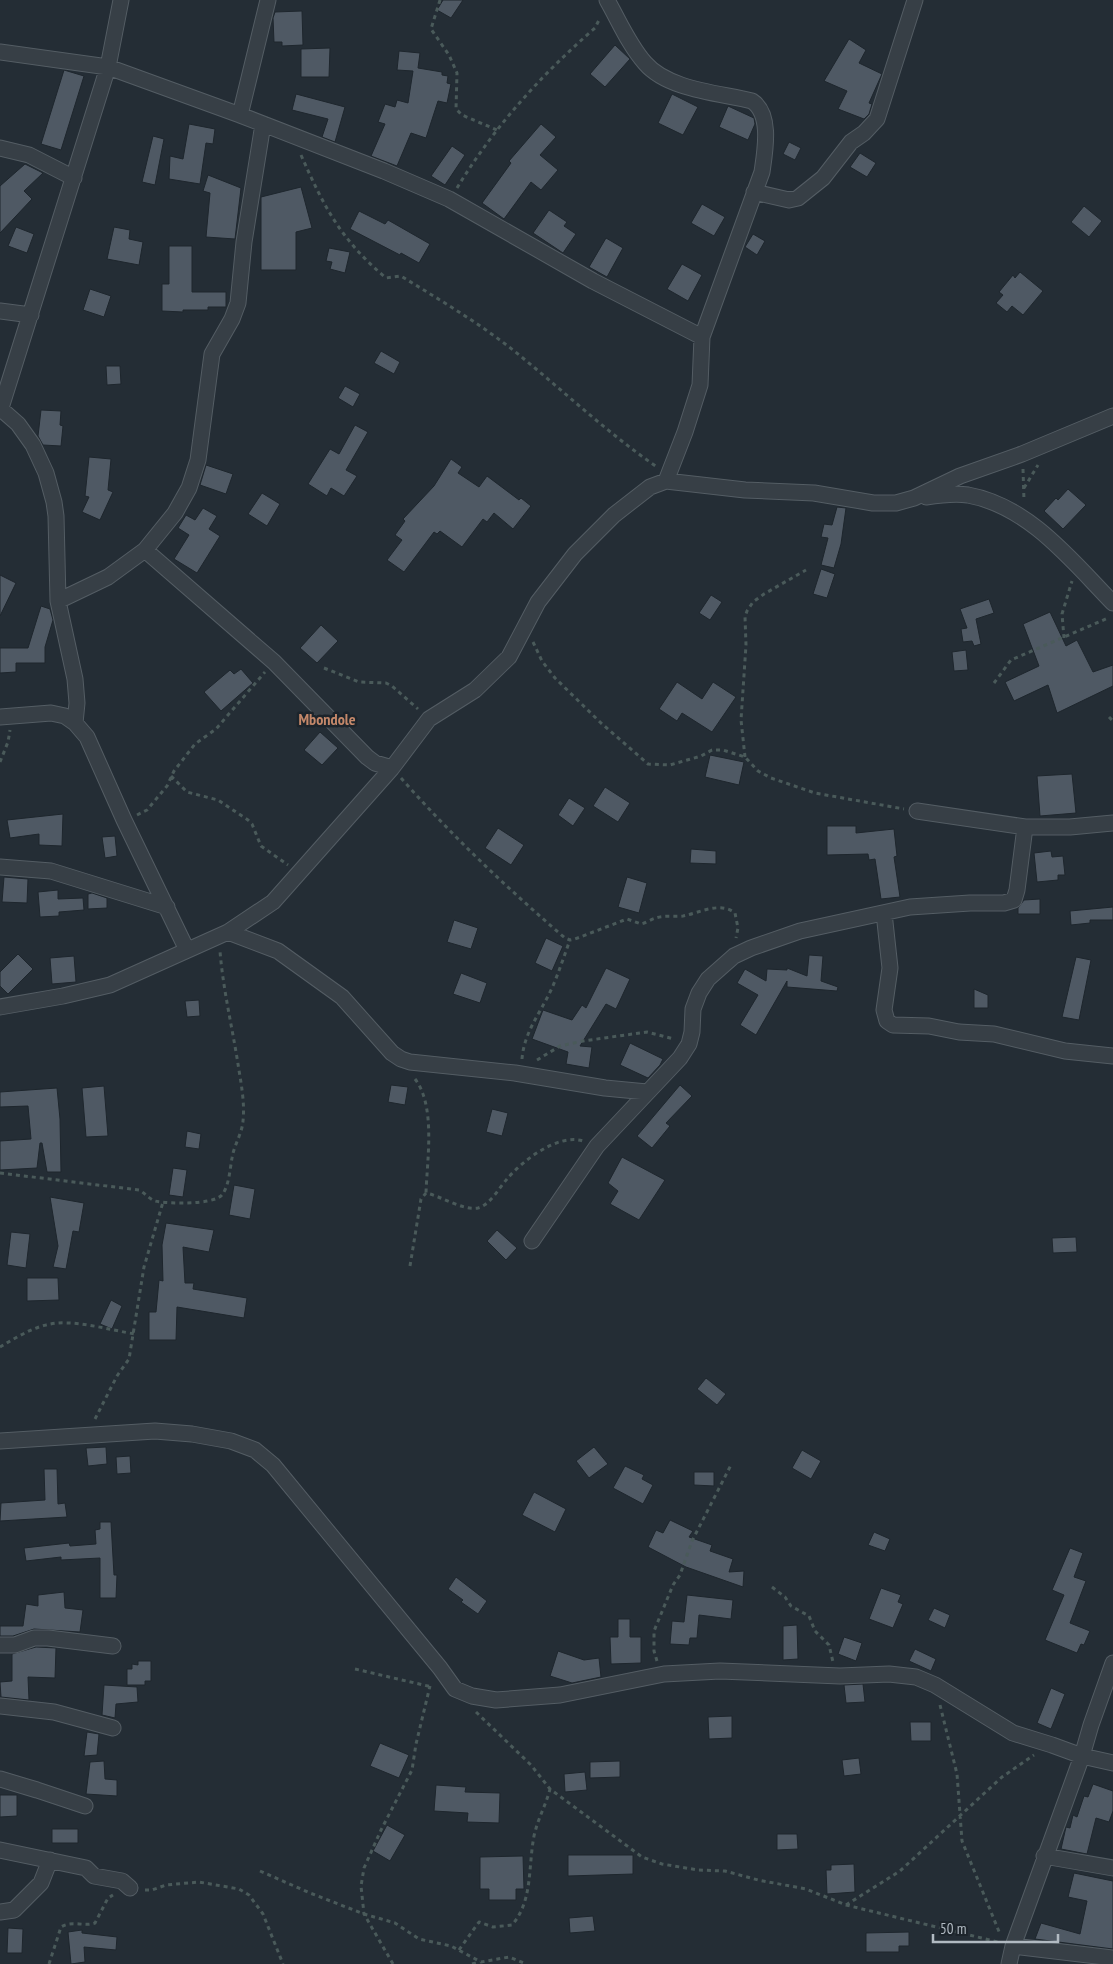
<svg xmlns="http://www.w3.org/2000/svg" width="1113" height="1964" font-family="'PT Sans Narrow',sans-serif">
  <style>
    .building { fill: #4f5964; stroke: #1e262d }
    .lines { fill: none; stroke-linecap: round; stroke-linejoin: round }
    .minor-casing { stroke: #545d64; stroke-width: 17 }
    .path { stroke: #4a5a5a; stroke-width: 3; stroke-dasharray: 4 4; stroke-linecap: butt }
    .minor { stroke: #373f46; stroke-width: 15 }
    .labels { text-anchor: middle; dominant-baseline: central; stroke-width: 5; stroke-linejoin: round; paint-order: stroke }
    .quarter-label { font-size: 16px; font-weight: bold; fill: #c4886a; stroke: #1c242b }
  </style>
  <rect width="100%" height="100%" fill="#242d35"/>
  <path class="building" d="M443 0H463L451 18 437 10Z
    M302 11 303 45 282 46V42H274L273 18 275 12Z
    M849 39 866 50 859 63 882 74 869 103 872 104 869 114 864 119 838 109 847 91 824 81Z
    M615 45 630 59 605 87 590 74Z
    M330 48 329 77H301V49Z
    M399 51 420 53 418 68 442 72V75L448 76 447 83 451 84 447 103 438 101 426 138 411 133 397 166 371 156 385 124 378 122 385 104 395 107 397 100 408 103 413 71 397 70Z
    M64 70 84 76 61 150 41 144Z
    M296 94 345 107 335 142 322 137 328 119 292 110Z
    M672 94 698 107 683 135 658 123Z
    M728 106 754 118 755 124 748 140 719 127Z
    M189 124 215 129 213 144 206 143 200 184 169 179 170 156 183 159Z
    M541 124 556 137 540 155 558 170 541 190 531 182 504 219 482 203 511 163 509 161Z
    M153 136 164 139 155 185 142 182Z
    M789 142 801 148 795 160 783 154Z
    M452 146 465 155 445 185 431 176Z
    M860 153 876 163 867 177 850 167Z
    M25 164 43 173 24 191 32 199 0 233V186Z
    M208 175 241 188 235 239 206 237 210 193 203 191Z
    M301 187 312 228 296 232V270H261V197Z
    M702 204 725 217 714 236 691 223Z
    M1084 206 1102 221 1089 237 1071 222Z
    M549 210 567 222 564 226 576 234 563 253 533 233Z
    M359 211 385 224 388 220 430 244 419 263 401 253 400 255 350 229Z
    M16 227 34 234 27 253 8 246Z
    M114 227 130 230 129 239 143 242 139 265 107 259Z
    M753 234 765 241 757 255 745 247Z
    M606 238 623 248 607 277 589 267Z
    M169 246H192V292H226V307H208V310H183V312L162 311V284H169Z
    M329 248 350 252 345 273 330 269 332 262 326 261Z
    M682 264 702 275 688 301 667 289Z
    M1020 272 1043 291 1023 315 1012 306 1007 312 996 303 1003 295 999 292 1013 275 1015 278Z
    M90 289 111 296 104 317 83 310Z
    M381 351 400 362 394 374 374 363Z
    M106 366H120L121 384 107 385Z
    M345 386 360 394 353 407 338 398Z
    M41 410 61 411 60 425 63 426 61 446 43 445 38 436Z
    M355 425 368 432 346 470 357 476 344 496 331 488 327 496 308 484 330 449 339 454Z
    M89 457 111 459 108 490 113 492 100 520 82 512 89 497 85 496Z
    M451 459 462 467 458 473 479 487 487 476 519 500 521 498 531 506 513 529 494 513 487 522 483 519 462 547 440 531 437 534 434 532 404 572 387 560 402 540 395 535 405 521 403 519 434 486Z
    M206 465 233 474 226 494 200 485Z
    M1068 489 1086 505 1063 529 1044 511 1056 498 1058 500Z
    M262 493 280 504 267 526 248 514Z
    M837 507 846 508 841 544 834 568 821 565 828 538 821 537 824 524 832 525Z
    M203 508 217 516 209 529 220 536 197 573 174 559 189 535 178 528 186 515 195 520Z
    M821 569 835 574 827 598 813 594Z
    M0 575 16 583 0 616Z
    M711 595 722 602 710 620 699 613Z
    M989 599 994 613 976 619 981 644 974 646 972 641 963 642 961 629 967 628 960 609Z
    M41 606 50 609 53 620 45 647V663H16V672L0 673V648H28Z
    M1050 612 1066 646 1077 640 1093 672 1113 665V686L1057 713 1048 685 1014 701 1005 682 1039 666 1023 624Z
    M321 625 338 641 317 663 300 648Z
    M966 650 968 670 954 671 952 652Z
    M241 669 253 683 221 711 204 692 230 670 234 674Z
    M677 682 702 699 713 682 736 697 712 732 682 713 677 721 659 709Z
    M320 732 338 748 322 765 304 750Z
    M710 755 744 762 739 785 705 777Z
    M1072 774 1076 813 1040 816 1037 776Z
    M605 787 630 803 618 822 593 806Z
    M569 798 585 808 573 826 558 815Z
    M63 814 62 846 39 845V834L10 838 7 820Z
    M827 826H856V833L894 829 897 856 894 857 900 897 881 899 875 859 869 860 868 854 827 855Z
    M498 828 524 845 511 865 485 848Z
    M115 836 117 856 105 858 102 837Z
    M691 849 716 851V864L690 863Z
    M1051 851 1052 857 1063 856 1065 875H1058V880L1037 882 1034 853Z
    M4 877 28 879 27 903 2 902Z
    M627 877 647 883 639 913 618 907Z
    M58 890V899L83 898 84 910 59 912V916L40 917 38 892Z
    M92 893 107 898V908L88 909V894Z
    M1040 899V914H1018V908L1024 900Z
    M1113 907V920H1090V923L1071 925 1070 911Z
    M454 920 478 928 471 949 447 942Z
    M546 938 563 946 552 971 535 963Z
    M18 954 33 969 8 994 0 986V972Z
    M809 955 823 956 821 981 838 987 837 991 787 987V981L756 1035 740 1025 758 995 737 983 745 969 766 981 767 969 787 970V968L807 976Z
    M74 956 76 982 52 984 50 958Z
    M1076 957 1091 960 1079 1020 1062 1017Z
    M606 968 630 979 616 1009 606 1004 580 1046 592 1047 589 1068 566 1064 568 1052 532 1039 543 1010 572 1020 582 1005 586 1008Z
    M461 973 487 983 480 1003 453 994Z
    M974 989 988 995V1008H974Z
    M199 1000 200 1016 187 1017 185 1001Z
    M630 1043 663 1059 660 1065 648 1078 620 1065Z
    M391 1085 408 1087 405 1105 388 1102Z
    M680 1085 692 1096 666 1123 670 1126 652 1148 637 1136Z
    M104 1086 108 1136 86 1137 82 1088Z
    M57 1088 60 1119 61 1172H47L42 1143H40L37 1168 0 1170V1141L31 1139 28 1106 0 1107V1092Z
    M492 1109 508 1113 502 1136 486 1132Z
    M187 1131 201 1134 199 1149 185 1147Z
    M622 1157 665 1180 639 1220 610 1204 618 1191 608 1183Z
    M173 1168 187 1170 183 1197 169 1195Z
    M234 1185 255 1189 250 1219 229 1215Z
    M50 1197 84 1203 79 1232 73 1231 66 1269 53 1267 58 1246Z
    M166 1223 214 1230 209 1252 183 1247 185 1283H194L193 1289 247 1298 244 1318 177 1307 176 1340H149V1312H156L159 1280 163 1281 162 1245Z
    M497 1230 517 1248 506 1260 487 1241Z
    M11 1232 30 1234 26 1268 7 1265Z
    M1076 1237 1077 1252 1053 1253 1052 1238Z
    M27 1278H58L59 1300 27 1301Z
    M111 1300 122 1306 112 1329 100 1324Z
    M706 1378 726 1394 717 1405 697 1389Z
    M106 1447 107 1464 88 1466 86 1448Z
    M594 1447 608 1464 589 1478 576 1461Z
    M802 1450 821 1461 811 1479 792 1468Z
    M130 1456 131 1473 117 1474 116 1457Z
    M625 1466 644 1475 642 1479 653 1485 643 1504 613 1488Z
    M44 1469H57L58 1504 65 1503 67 1517 0 1521 1 1503 45 1500Z
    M694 1472H714V1486L694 1485Z
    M534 1492 566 1509 555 1532 522 1515Z
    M670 1520 693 1531 689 1537 712 1545 710 1551 733 1559 729 1572 744 1571 743 1587 686 1567 648 1547 656 1530 663 1533Z
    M100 1522H111L114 1575H117L116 1598H100V1558L61 1560V1557L26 1561 24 1548 69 1543 70 1546 96 1544 95 1530 100 1529Z
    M874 1532 890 1539 885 1551 868 1545Z
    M1070 1548 1083 1553 1074 1577 1086 1581 1070 1623 1090 1631 1084 1645 1081 1644 1077 1653 1045 1640 1064 1595 1052 1590Z
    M456 1577 487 1601 478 1614 461 1602 463 1600 448 1589Z
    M881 1588 901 1595 898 1602 903 1604 893 1628 869 1619Z
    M64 1592 65 1608 83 1610 80 1632 34 1629 13 1636H0V1626H23L26 1604 38 1606V1595Z
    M687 1595 733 1600 731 1619 699 1615 697 1638H690L689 1645 670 1644 672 1621 684 1622Z
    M934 1608 950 1615 945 1628 928 1620Z
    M618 1619H630V1637H641V1663L611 1664 610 1637H618Z
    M797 1625 798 1659 783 1660V1626Z
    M844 1637 862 1643 856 1661 838 1654Z
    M36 1647 56 1648 55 1678 28 1677 29 1700 1 1697 0 1682 12 1681V1654Z
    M915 1649 936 1659 931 1671 909 1661Z
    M558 1651 584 1660 599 1658 601 1677 572 1683 550 1676Z
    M138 1661H151V1681H145V1685H127V1669H132V1664L138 1665Z
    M863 1684 865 1702 846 1703 844 1685Z
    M104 1685 137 1687 138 1702 116 1704 115 1718 102 1715Z
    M1051 1688 1065 1694 1051 1729 1037 1723Z
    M732 1716V1738L709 1739 708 1717Z
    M910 1722H931V1741H911Z
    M87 1732 99 1734 97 1755 84 1756Z
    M380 1743 409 1755 399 1778 370 1766Z
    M859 1758 861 1774 844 1776 842 1760Z
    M104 1761 105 1779 117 1780V1796L86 1794 90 1762Z
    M620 1761V1777L590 1778V1762Z
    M585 1772 587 1790 565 1792 564 1774Z
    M1093 1784 1113 1791V1811L1109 1822 1096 1818 1087 1854 1061 1849 1066 1827 1070 1828 1073 1815 1077 1817 1084 1796 1088 1797Z
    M436 1785 466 1787 465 1792 500 1793 499 1823 467 1822 468 1813 434 1811Z
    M0 1795H17V1816L0 1817Z
    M387 1825 405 1835 390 1861 373 1851Z
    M52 1829H78V1843H52Z
    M777 1834H797L798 1849 777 1850Z
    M568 1855H633V1874L568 1876Z
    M523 1856 524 1889H516V1900H489V1889H480V1857Z
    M854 1864 855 1892 827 1894 826 1870H831V1865Z
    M1074 1873 1113 1881V1949L1035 1939 1041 1923 1080 1934 1087 1901 1068 1897Z
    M593 1916 595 1931 570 1933 569 1918Z
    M8 1928 23 1929 22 1953H7Z
    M82 1930V1933L117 1937 116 1950 84 1947 85 1962 71 1964 68 1932Z
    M909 1932V1946H899V1952H866V1933Z"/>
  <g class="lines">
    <g class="minor-casing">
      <path id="minor" d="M607 0C619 21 629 45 645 63 668 90 720 93 752 101 772 114 765 151 762 172L702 337 700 385 685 432 666 481
        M0 52 108 67 240 115 384 171 449 199 593 281 702 337
        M240 115 268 0
        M0 148 29 155 74 178
        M754 192 789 200 798 198 823 178 851 142 864 133 877 119 915 0
        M0 311 31 315
        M1 409 18 424 33 445 46 473 54 502 56 516 58 601 75 679 77 703 75 723
        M0 411 108 67 121 0
        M926 497C939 495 954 493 968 495 1029 506 1072 561 1113 603
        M145 550 274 662 367 757 375 763 392 768
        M58 601 108 577 145 550 175 513 189 488 198 460 212 354 232 319 238 303 244 242 263 124
        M0 717 51 713 65 716 75 723 87 737 124 820 187 950
        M917 811 1025 827H1070L1113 823
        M0 867 51 871 167 907
        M884 913 890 968 884 1010 887 1021 893 1025 929 1026 959 1032 994 1034 1065 1051 1113 1056
        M228 932 278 951 342 997 392 1053 401 1059 410 1062 515 1073 605 1088 647 1092
        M0 1007 63 996 110 985 228 932 273 902 392 768 429 719 475 690 509 657 538 602 575 554 614 515 650 487 666 481 745 490 814 493 873 503H896L914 498 960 476 1022 454 1113 416
        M532 1241 597 1146 680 1058 689 1044 692 1032 693 1009 699 993 708 979 734 956 751 948 800 931 910 907 970 903H1004L1014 900 1017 890 1025 827
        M0 1441 155 1431 192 1434 231 1441 255 1450 273 1465 440 1668 455 1689 472 1696 496 1700 560 1695 664 1674 720 1671 840 1676 889 1674 916 1677 935 1685 1013 1733 1052 1745 1082 1756 1113 1763
        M0 1645H15L34 1638H48L113 1646
        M0 1706 54 1712 113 1728
        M0 1779 37 1790 85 1806
        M0 1850 86 1868 94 1876 122 1881 130 1888
        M1044 1856 1113 1868
        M0 1912 14 1910 41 1883 50 1860
        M1013 1946 1113 1958
        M1009 1964 1013 1946 1082 1756 1091 1725 1113 1663"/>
    </g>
    <path class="path" d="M440 0 431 29 449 55 457 73 456 109 462 115 497 130
      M301 155C324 207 341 240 386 278L401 276C443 302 486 327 524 359 568 395 609 434 657 467
      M457 188C494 127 541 75 595 28L600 18
      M1023 469 1024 501
      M1024 488 1038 465
      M1064 638 1062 614 1072 581
      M533 642 542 661 555 678 601 723 648 764 670 765 701 756 712 750H723L745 757 758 771 771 778 815 793 904 809
      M324 668 359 682 386 683 392 686 418 709
      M994 683 1011 660 1108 618
      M1109 717 1113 721
      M745 757 741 720 746 645 745 617 747 611 753 602 764 594 806 570
      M0 762 8 742 10 730
      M171 776 187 792 218 800 248 820 252 824 261 846 288 865
      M401 778C452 836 507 888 565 938L570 940 575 939 627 919 641 924C646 923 651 919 656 918 664 915 674 917 683 916 699 913 720 901 735 913L738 928 736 938
      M137 815 147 810 167 786 174 771 195 744 216 729 265 672
      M522 1059C524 1032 541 1012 552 988 559 972 564 956 570 940
      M537 1060 560 1046 583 1041 647 1032 674 1039
      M415 1079C436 1106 427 1160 426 1193
      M0 1173 139 1190C145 1193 149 1199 155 1201 167 1204 213 1205 222 1195 229 1186 230 1169 232 1158 234 1145 242 1134 243 1121 245 1103 241 1083 238 1064 232 1026 223 989 220 951
      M410 1266 421 1199 426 1193C441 1196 463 1211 478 1208 490 1205 499 1188 507 1179 522 1161 558 1133 583 1141
      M0 1347C14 1339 29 1329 46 1325 71 1318 109 1330 135 1334
      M95 1419 117 1376 129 1359 144 1267 163 1202
      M772 1587 785 1597 791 1606 809 1616 815 1631 829 1645 833 1662
      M657 1661 654 1651V1631L673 1585 680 1575 692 1541 731 1465
      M355 1669 432 1687
      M940 1705 957 1774 962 1841 1000 1934
      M476 1712 531 1765 550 1789 642 1857 662 1864 698 1870 725 1871 758 1880 806 1889 846 1905 998 1942
      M260 1871 310 1893 364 1914 395 1923 419 1939 451 1946 481 1962 509 1957 526 1964
      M145 1890H152L166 1885 199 1882 239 1889 249 1895 263 1914 283 1964
      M846 1905 900 1871 1002 1777 1034 1755
      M459 1950 479 1922 493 1927 512 1925C533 1901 528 1867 534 1836 538 1818 546 1805 550 1789
      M49 1964 61 1927C72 1920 84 1927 95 1923L108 1898 113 1895
      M393 1964 364 1914 361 1886 364 1868 381 1830 412 1770 416 1744 430 1686
      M472 1964 480 1962"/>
    <use href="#minor" class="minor"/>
  </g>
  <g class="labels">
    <g class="quarter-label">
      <text x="327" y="719">Mbondole</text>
    </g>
  </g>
  <path d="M933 1934v8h125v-8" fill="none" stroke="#b1bac2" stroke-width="2.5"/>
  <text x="940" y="1934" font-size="15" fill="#b1bac2" stroke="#1c242b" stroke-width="4" paint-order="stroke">50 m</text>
</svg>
